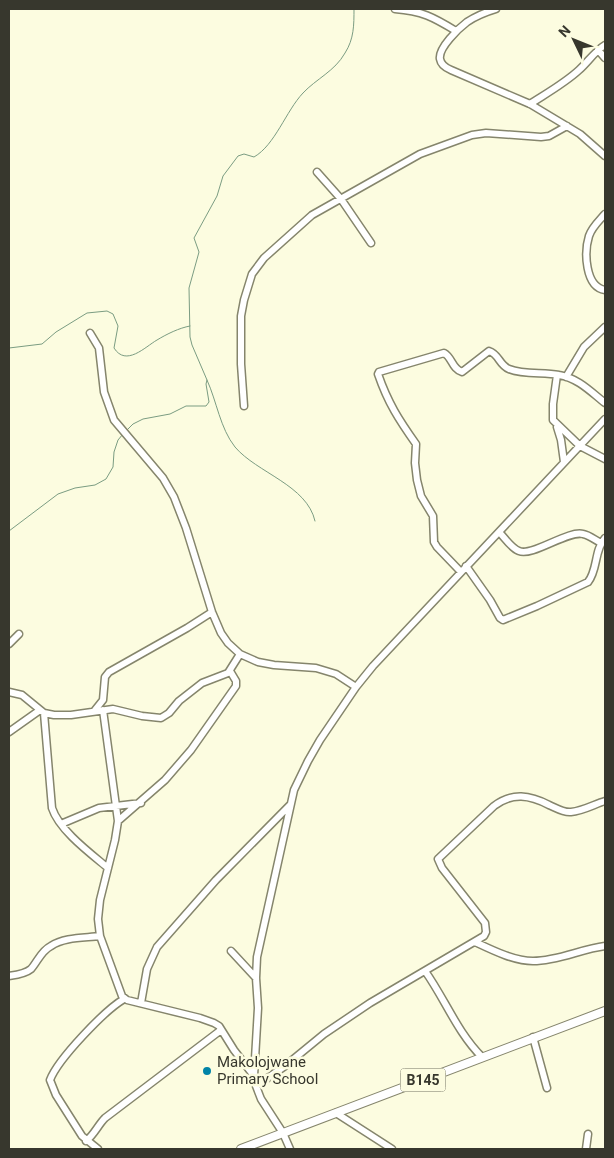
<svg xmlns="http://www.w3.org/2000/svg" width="614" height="1158" font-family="Roboto,sans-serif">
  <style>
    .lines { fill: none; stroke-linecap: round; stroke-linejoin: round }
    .stream { stroke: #7b9c82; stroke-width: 1 }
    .minor-casing { stroke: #85856c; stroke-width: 9 }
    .major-casing { stroke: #85856c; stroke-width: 10 }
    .minor { stroke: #fff; stroke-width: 6 }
    .major { stroke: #fff; stroke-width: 8 }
    .poi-dot { fill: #0184a7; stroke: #fcfce0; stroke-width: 2 }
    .labels { text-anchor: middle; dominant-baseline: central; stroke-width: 5; stroke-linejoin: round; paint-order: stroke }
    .shield { fill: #fcfce0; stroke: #727263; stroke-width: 1 }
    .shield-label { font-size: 14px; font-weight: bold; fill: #37372d }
    .poi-label { font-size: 15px; fill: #37372d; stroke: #fcfce0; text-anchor: start }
  </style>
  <rect width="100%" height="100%" fill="#fcfce0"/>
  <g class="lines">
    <path class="stream" d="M9 348 42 344 56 332 87 313 107 311 113 314 118 326 114 348C126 367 145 347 157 340 167 334 179 328 190 326
      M207 380C217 402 220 428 235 447 257 473 307 485 315 521
      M126 431 133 424 143 419 170 414 186 406H206L209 402 206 384 207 380 192 345 190 337 189 288 199 252 194 238 217 196 223 176 238 156 244 154 254 157C275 145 286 111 303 93 316 79 335 71 345 53 354 39 354 25 354 9
      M9 531 58 494 75 488 95 485 106 479 113 467 114 452 118 440 123 434"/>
    <g class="minor-casing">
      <path id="minor" d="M395 9C422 11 433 17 456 31
        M496 9C486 12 476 16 467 22 459 28 438 48 440 59 441 65 446 68 451 70L530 104 580 134 605 156
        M598 50 605 58
        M530 104C547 93 565 83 579 70 588 62 595 51 605 45
        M317 172 341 199 371 243
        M605 214C599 221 592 227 589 236 584 252 585 287 605 290
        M90 333 99 348 104 392 114 420 163 478 174 497 186 528 212 612 221 633 228 643 240 654 258 662 274 665 316 668 336 674 356 687
        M557 375 553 404V420L580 446 605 459
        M566 377 584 347 605 327
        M244 406 241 364V316L244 300 252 274 264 258 312 215 420 154 472 135 486 133 541 137 549 136 567 126
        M557 427 561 440 564 462
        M499 532C505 538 511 548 519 551 532 557 568 530 583 534 589 535 595 540 601 543
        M466 566 490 600 500 618 503 620 537 606 588 582C598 570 594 550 605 538
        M461 572 437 547 434 542 433 516 421 496 417 480 415 463 416 444C399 420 388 403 378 374L379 372 444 353C452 357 452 369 462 372L489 351C499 354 499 365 509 369 524 375 543 372 559 375 578 378 591 392 605 403
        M9 644 19 634
        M9 692 22 695 44 713 54 715H71L113 709 142 716 161 718 169 713 179 701 202 683 228 673 240 654
        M95 710 103 700 105 677 109 672 187 628 212 612
        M103 710 118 821 115 840 100 900 98 919 100 936 122 996 127 1000 200 1018 214 1023 219 1026 234 1050 254 1076
        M44 713 52 808C59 830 90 853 108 868
        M9 732 40 710
        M118 821 165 780 191 750 236 686V681L230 671
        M61 824 99 808 141 803
        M475 942C492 950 514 961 533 961 558 961 581 949 605 946
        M231 951 256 978
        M425 971C445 999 457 1032 482 1057
        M9 976C16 975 25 974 31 969 38 961 41 951 51 946 64 937 85 938 100 936
        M141 1003 147 969 157 947 216 880 290 805
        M533 1037 547 1088
        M256 1086 285 1066 324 1034 370 1003 484 936 486 932 485 923 442 868 438 859 494 806C512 792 530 795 549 805 556 808 564 813 571 812 583 811 595 804 605 801
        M336 1113 392 1149
        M86 1141C94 1135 98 1125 105 1118L221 1030
        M98 1149 82 1136 56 1095 50 1080C58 1059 105 1010 124 999
        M290 1149 283 1133 261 1099 256 1086 254 1076 258 1008 256 978 257 957 294 790 308 761 320 740 356 687 373 666 605 419
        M586 1149 588 1134"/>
    </g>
    <g class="major-casing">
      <path id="major" d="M241 1149 605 1011"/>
    </g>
    <use href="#minor" class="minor"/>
    <use href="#major" class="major"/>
  </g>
  <circle class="poi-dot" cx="207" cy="1071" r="5"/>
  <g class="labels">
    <rect class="shield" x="400.5" y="1068.5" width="45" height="23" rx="4"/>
    <g class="shield-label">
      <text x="423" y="1080">B145</text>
    </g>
    <g class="poi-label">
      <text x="217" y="1062">Makolojwane<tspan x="217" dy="17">Primary School</tspan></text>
    </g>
  </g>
  <rect width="614" height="1158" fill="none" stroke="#37372d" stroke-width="20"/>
  <g transform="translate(574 40) rotate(313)" stroke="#fcfce0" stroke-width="4" paint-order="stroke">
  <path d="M0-4L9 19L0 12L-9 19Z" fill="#37372d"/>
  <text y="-8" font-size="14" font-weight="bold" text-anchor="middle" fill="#37372d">N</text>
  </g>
</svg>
